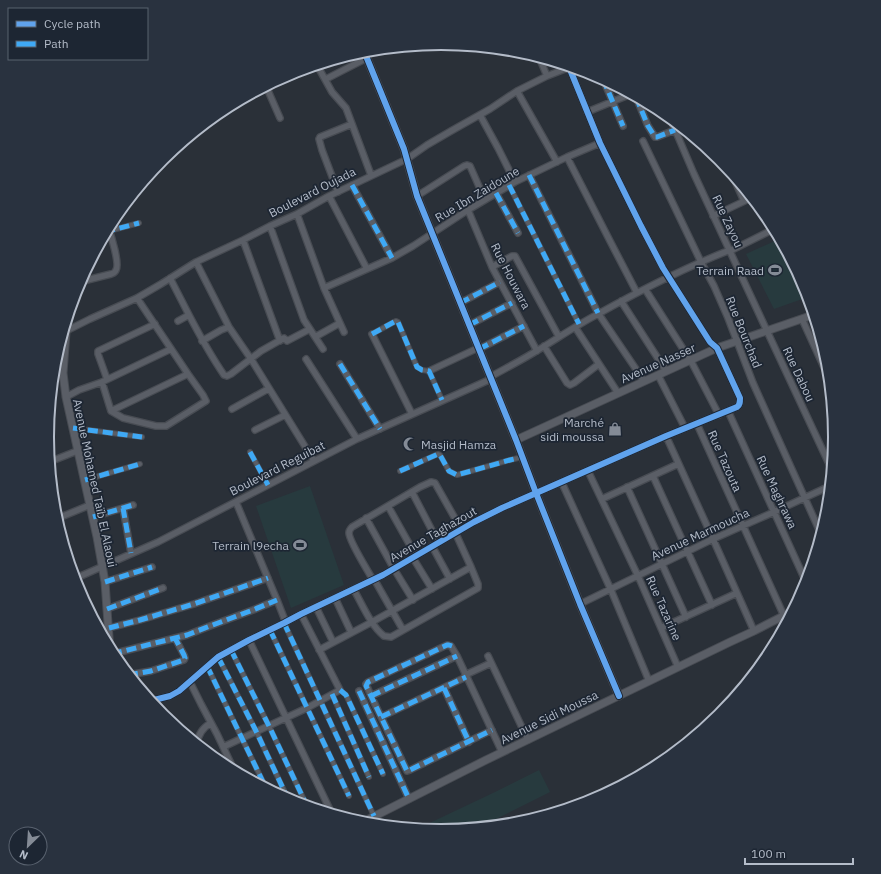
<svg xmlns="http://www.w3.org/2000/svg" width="881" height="874" font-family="'IBM Plex Sans',sans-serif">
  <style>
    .pitch { fill: #273a3e }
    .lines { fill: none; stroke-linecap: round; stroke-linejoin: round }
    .pedestrian-casing { stroke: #484c53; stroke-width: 6 }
    .minor-casing { stroke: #484c53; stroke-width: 8 }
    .tertiary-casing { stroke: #484c53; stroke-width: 9 }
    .pedestrian { stroke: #5a5e66; stroke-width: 4 }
    .minor { stroke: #5a5e66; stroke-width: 5.5 }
    .tertiary { stroke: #5a5e66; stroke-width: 7 }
    .quiet { stroke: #3fa9f5; stroke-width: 5; stroke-dasharray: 10 5; stroke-linecap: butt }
    .cycleway-casing { stroke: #1d2633; stroke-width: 8 }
    .cycleway { stroke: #60a3ed; stroke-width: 6 }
    .labels { text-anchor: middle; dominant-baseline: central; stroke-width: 3.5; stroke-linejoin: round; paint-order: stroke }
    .street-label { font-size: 12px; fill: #b4bcc9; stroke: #1d2633 }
    .poi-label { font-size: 12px; fill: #b4bcc9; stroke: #1d2633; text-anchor: end }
    .rim { fill: none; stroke: #b4bcc9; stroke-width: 2 }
  </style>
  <rect width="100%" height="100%" fill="#2a3038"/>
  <path class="pitch" d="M779 239 805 286 808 297 774 309 746 254Z
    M310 486 344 585 291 608 256 506Z
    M539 770 550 792 480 827 440 831 417 829 495 792Z"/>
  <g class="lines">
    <g class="pedestrian-casing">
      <path id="pedestrian" d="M509 185 579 324
        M105 232 139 223
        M372 334 394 322 396 321 398 322 417 367 422 370 429 371 442 400
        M73 428 142 437
        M250 452 268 485
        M400 471 438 454 440 455 449 471 457 475 510 460 522 457
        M85 480 140 464
        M284 623 374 816
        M270 630 349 796
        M231 650 269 726 307 806
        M218 657 256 731 289 801
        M207 666 266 788
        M340 690 346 695 383 774
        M332 694 369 777"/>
    </g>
    <g class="minor-casing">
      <path id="minor" d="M539 57 547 76
        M559 63 561 70
        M317 65 332 92 346 108 371 175
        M326 79 367 58
        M603 79 623 126
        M266 86 280 118
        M517 91 557 162
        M636 97 648 126 655 137H657L675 130
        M587 112 631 94
        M480 115 498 148 515 182
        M670 118 694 174 767 331 831 468
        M643 141 701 262 714 286 728 318 753 383 821 534
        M567 157 610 241 637 293
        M731 172 744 201
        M529 175 598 313 644 381
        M352 185 392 258
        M338 192 322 150 319 139 320 137 352 124
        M496 193 518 233
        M329 196 367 269
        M417 196 464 166 467 165 470 166 485 200
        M468 210 492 267 537 351
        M297 214 324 288 344 332
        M713 216 751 198
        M270 226 304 320 323 349
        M243 240 280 341
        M730 251 774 229
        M196 262 229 327 251 359 314 461
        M492 267 512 256H515L559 337
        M170 278 189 315 178 321
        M79 282 111 274C114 273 115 273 116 270 120 264 111 235 108 227
        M324 288 392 258 413 246 468 210 515 182 567 157 600 143
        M645 289 692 363 719 415
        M621 301 666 371
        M460 303 500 282
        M189 315C200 336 211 356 224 375L227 376 231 374 261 351 284 338 287 341 310 329
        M802 319 828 376
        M469 325 512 303
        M575 327 618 393
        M62 333 90 319 137 298 161 284 196 262 243 240 270 226 297 214 329 196 407 159 427 145 451 131 490 109 517 91 547 76 570 67
        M372 334 412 414
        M315 337 340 323
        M202 341 221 330 229 327
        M544 346 567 383 570 385 574 383 599 364
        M479 349 524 326
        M306 359 357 439
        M340 364 380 429
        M429 371 478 348
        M658 375 685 428
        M490 377C506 368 522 360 538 350 558 338 577 325 598 314 641 290 684 268 730 250
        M107 379 98 354V351L155 324
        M102 382 111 411 123 418 156 426H166L206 401 203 395 188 374 137 298
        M66 397 79 390 102 382 171 349
        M232 409 268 389
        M111 411 188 374
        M728 411 806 582
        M697 424 784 616
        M255 430 285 415
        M666 436 713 539 754 631
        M49 462 77 451
        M588 471 638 576 678 667
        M653 476 712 605
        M562 483 611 590 649 681
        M627 487 686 617
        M412 492 438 542
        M602 499 678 464
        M236 502 277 600 286 623
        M388 506 416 556
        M123 508 131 553
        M93 517 133 505
        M366 518 394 569 413 600
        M56 519 90 505
        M432 546 450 579
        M413 558 432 589
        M74 579 158 542 357 439 491 379
        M374 579 403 630
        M373 580C368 571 349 541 349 533 349 530 350 529 352 527L420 487 431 482 435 483 461 529
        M105 582 152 567
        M354 590C362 604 371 626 384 636L391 637 478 588V584L471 567
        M335 598 351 632
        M580 604 713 539 774 512 830 486
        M316 607 333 642
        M107 609 163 588
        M109 628 140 620 194 604 268 578
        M661 628 737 593
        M249 640 332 814
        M319 650 372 622 471 567 455 532
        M112 654 187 635 210 626 253 610 277 600
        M488 656 528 740
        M128 675 151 671 184 660 185 658 184 655 175 638
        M465 675 491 663
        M190 682 201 704 217 734 235 772
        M444 688 469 742
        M359 691 409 799
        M371 696 457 656
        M150 701 170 696 179 691 218 657 249 640 284 623 301 614 383 575 474 522 502 508 666 436 737 407C740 405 740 402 740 398L717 348 710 342 663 268 641 226 600 143 569 67
        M381 717 466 677
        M492 730 410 770 407 771 371 696 366 684 368 682 447 645 451 646 457 656 502 752
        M197 744C198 735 202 728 211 723
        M223 747 307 708 340 690 301 614"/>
    </g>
    <g class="tertiary-casing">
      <path id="tertiary" d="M364 51 404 149 417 196 479 349 516 440 536 493 580 604 619 696
        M67 319 63 373 66 397 97 537 105 582 110 651
        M516 440 717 348 813 315
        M361 823 486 760 730 642 754 631 791 612"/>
    </g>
    <use href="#pedestrian" class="pedestrian"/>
    <use href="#minor" class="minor"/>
    <use href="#tertiary" class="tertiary"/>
    <path class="quiet" d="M603 79 623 126
      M636 97 648 126 655 137H657L675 130
      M529 175 598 313
      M352 185 392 258
      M509 185 579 324
      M496 193 518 233
      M105 232 139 223
      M460 303 500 282
      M469 325 512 303
      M372 334 394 322 396 321 398 322 417 367 422 370 429 371 442 400
      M479 349 524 326
      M340 364 380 429
      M73 428 142 437
      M250 452 268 485
      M400 471 438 454 440 455 449 471 457 475 510 460 522 457
      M85 480 140 464
      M123 508 131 553
      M93 517 133 505
      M105 582 152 567
      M107 609 163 588
      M284 623 374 816
      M109 628 140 620 194 604 268 578
      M270 630 349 796
      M452 646 449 645H447L368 682 366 686 371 696 407 771 410 770 492 730
      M231 650 269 726 307 806
      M112 654 187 635 210 626 253 610 277 600
      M218 657 256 731 289 801
      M207 666 266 788
      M128 675 151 671 184 660 185 658 184 655 175 638
      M444 688 469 742
      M340 690 346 695 383 774
      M359 691 409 799
      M332 694 369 777
      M371 696 457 656
      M381 717 466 677"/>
    <g class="cycleway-casing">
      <path id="cycleway" d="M364 51 404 149 417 196 479 349 516 440 536 493 580 604 619 696
        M150 701 170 696 179 691 218 657 249 640 284 623 301 614 383 575 474 522 502 508 666 436 737 407C740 405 740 402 740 398L717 348 710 342 663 268 641 226 600 143 569 67"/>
    </g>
    <use href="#cycleway" class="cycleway"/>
  </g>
  <defs>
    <g id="stadium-bare" transform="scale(1.08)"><path d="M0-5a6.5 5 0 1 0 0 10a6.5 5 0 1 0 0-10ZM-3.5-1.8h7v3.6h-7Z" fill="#848b96" stroke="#1d2633" stroke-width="2.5" paint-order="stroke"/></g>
    <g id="shop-bare" transform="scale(1.08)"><path d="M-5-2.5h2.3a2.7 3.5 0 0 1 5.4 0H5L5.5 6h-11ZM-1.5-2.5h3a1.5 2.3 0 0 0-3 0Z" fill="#848b96" stroke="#1d2633" stroke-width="2.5" paint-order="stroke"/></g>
    <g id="mosque-bare" transform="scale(1.08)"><path d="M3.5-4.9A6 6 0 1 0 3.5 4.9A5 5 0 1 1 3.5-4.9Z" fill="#848b96" stroke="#1d2633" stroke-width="2.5" paint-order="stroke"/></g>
  </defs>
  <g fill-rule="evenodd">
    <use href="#stadium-bare" x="775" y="270"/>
    <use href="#shop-bare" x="615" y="429"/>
    <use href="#mosque-bare" x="410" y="444"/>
    <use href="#stadium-bare" x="300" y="545"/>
  </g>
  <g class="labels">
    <g class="street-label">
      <text transform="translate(312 192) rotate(-27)">Boulevard Oujada</text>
      <text transform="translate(477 194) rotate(-31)">Rue Ibn Zaidoune</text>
      <text transform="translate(728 221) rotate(65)">Rue Zayou</text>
      <text transform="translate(511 276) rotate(63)">Rue Houwara</text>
      <text transform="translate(744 332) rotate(68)">Rue Bourchad</text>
      <text transform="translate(658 363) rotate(-24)">Avenue Nasser</text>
      <text transform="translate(799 374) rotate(65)">Rue Dabou</text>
      <text transform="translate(725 461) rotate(66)">Rue Tazouta</text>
      <text transform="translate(277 468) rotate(-27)">Boulevard Reguibat</text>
      <text transform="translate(95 483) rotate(78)">Avenue Mohamed Taïb El Alaoui</text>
      <text transform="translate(777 492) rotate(65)">Rue Maghrawa</text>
      <text transform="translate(433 534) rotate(-30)">Avenue Taghazout</text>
      <text transform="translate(700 534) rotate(-25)">Avenue Marmoucha</text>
      <text transform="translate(664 608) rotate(66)">Rue Tazarine</text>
      <text transform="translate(549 717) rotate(-26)">Avenue Sidi Moussa</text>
    </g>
    <g class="poi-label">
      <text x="764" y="270">Terrain Raad</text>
      <text x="604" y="422">Marché<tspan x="604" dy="14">sidi moussa</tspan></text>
      <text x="421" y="444" text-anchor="start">Masjid Hamza</text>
      <text x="289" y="545">Terrain l9echa</text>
    </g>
  </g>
  <path d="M0 0H881V874H0ZM54 437a387 387 0 1 1 774 0a387 387 0 1 1-774 0Z" fill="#29323f" fill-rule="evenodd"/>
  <path class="rim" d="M54 437a387 387 0 1 1 774 0a387 387 0 1 1-774 0Z"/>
  <rect x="8" y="8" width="140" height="52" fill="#1d2633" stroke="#59626f"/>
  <rect x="16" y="21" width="20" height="6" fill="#60a3ed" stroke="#59626f"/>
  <text x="44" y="28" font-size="12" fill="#b4bcc9">Cycle path</text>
  <rect x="16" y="41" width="20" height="6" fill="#3fa9f5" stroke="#59626f"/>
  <text x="44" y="48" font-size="12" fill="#b4bcc9">Path</text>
  <g transform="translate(28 846) rotate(205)"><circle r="19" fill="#1d2633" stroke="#59626f"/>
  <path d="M0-3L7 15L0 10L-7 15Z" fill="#848b96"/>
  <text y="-6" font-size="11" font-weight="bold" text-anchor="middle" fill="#b4bcc9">N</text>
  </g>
  <path d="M745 858v6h108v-6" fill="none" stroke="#b4bcc9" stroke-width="2"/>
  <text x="751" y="858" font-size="12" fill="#b4bcc9" stroke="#1d2633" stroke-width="3" paint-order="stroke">100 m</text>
</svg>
